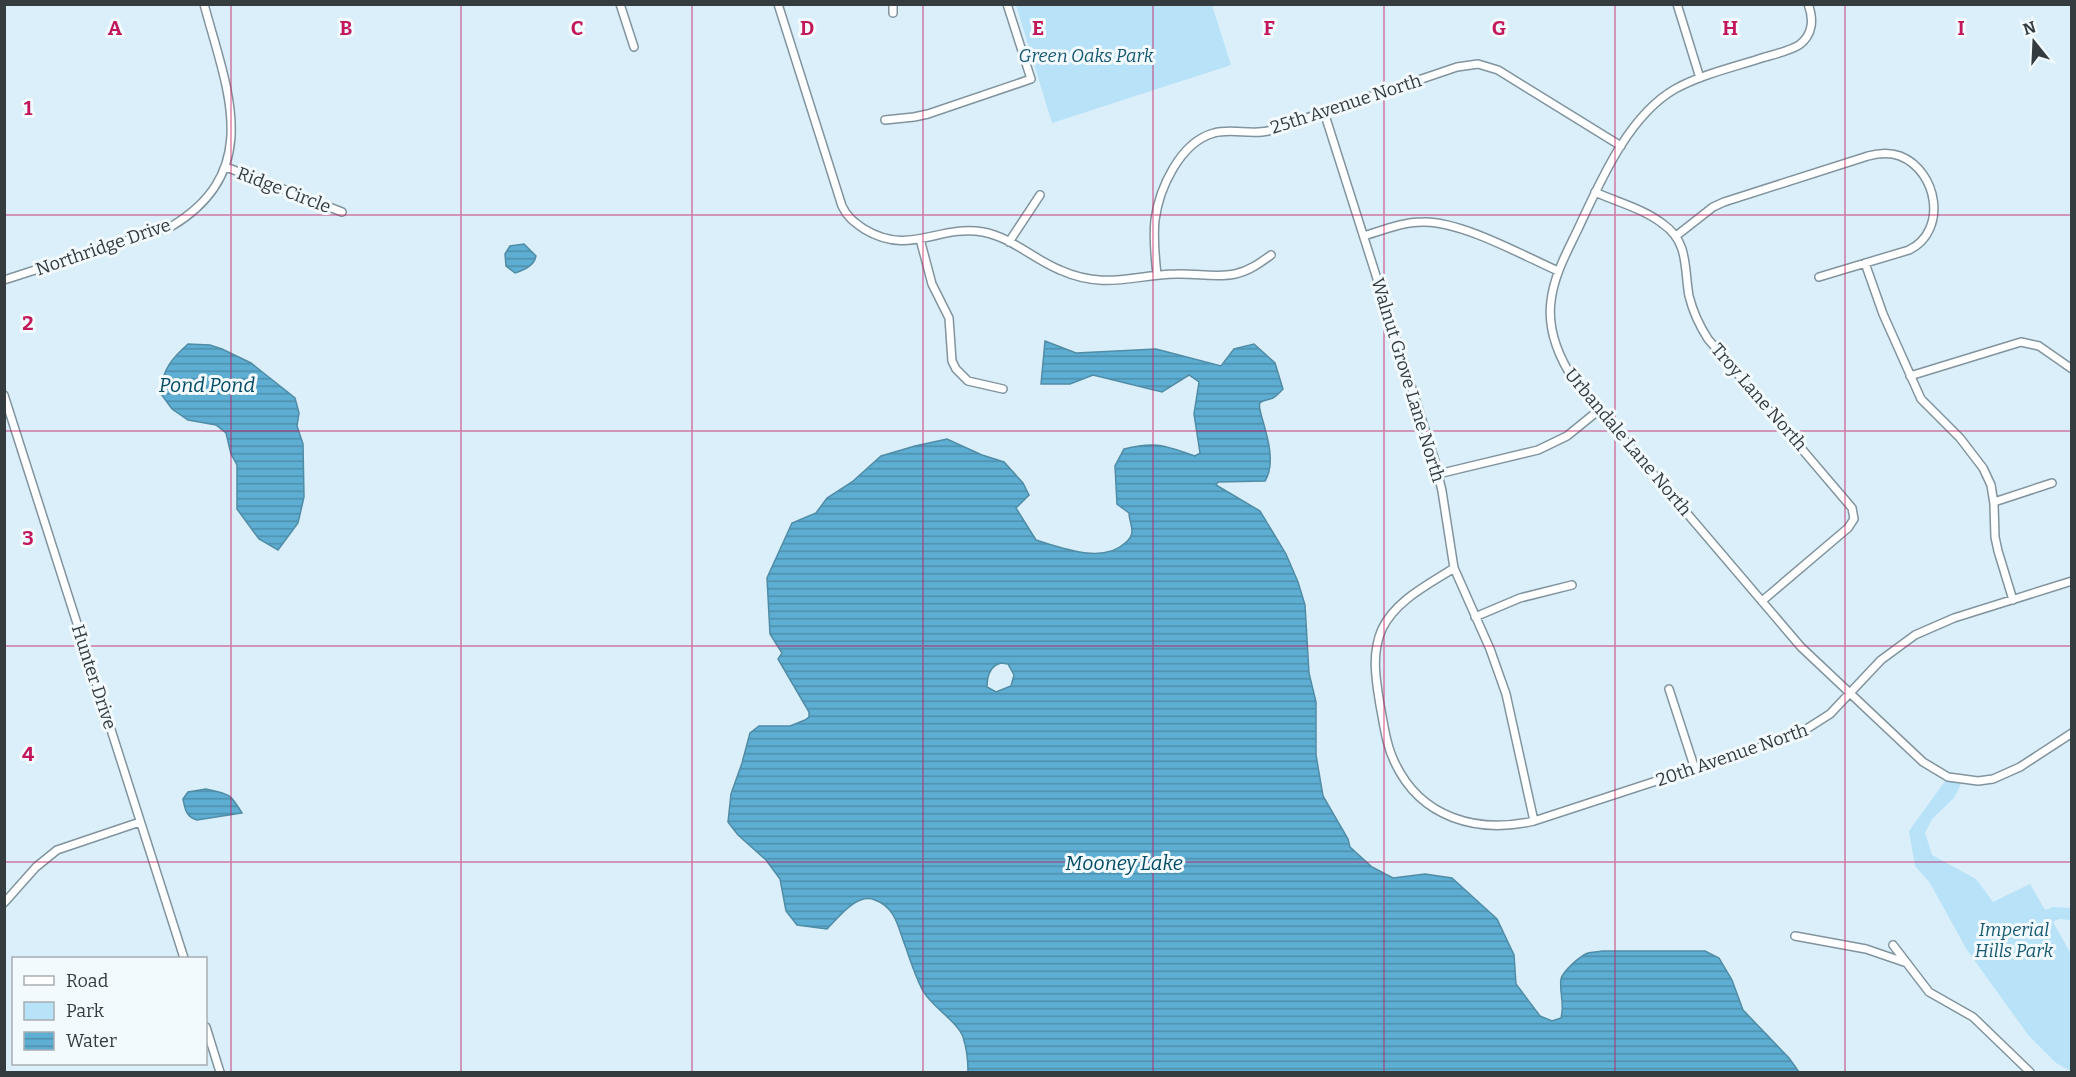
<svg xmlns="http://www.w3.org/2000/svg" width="2076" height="1077" font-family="Bitter,serif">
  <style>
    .green { fill: #b7e2f8 }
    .water { fill: url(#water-rules); stroke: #518ca6; stroke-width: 1.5; fill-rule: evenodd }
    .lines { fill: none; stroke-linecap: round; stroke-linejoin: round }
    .street-casing { stroke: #81949e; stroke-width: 10 }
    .street { stroke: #fff; stroke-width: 7 }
    .grid { fill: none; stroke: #c2185b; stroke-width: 1.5; stroke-opacity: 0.55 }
    .labels { text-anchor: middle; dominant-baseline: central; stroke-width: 6; stroke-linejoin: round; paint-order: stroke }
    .park-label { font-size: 18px; font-style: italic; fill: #185871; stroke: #f2fafe }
    .street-label { font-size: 18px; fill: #343c40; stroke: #f2fafe }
    .water-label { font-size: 20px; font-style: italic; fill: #034b64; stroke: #f2fafe }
    .grid-label { font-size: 20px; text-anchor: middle; font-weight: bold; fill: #c2185b; stroke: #f2fafe; stroke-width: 6; stroke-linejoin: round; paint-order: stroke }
  </style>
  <defs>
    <pattern id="water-rules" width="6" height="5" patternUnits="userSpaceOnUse" patternTransform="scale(1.5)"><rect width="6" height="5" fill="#5daed2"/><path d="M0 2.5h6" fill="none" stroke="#4e8fac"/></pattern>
  </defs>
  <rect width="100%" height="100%" fill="#daeff9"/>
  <path class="green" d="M1016 5H1212L1231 65 1052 123Z
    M1948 777 1963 780 1954 798 1932 819 1925 833 1932 855 1976 879 1993 902 2030 884 2045 910 2053 907 2071 908V920L2059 919 2053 922 2071 954V1071L2056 1063 2029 1036 1967 950 1930 883 1915 866 1909 831Z"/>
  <path class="water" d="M524 244 536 256C534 266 524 270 515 273L506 266 505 254 510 246Z
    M1045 341 1076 353 1156 349 1221 366 1234 349 1254 344 1275 363 1283 389C1280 392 1277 396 1273 398 1269 400 1262 400 1260 403 1255 409 1281 455 1265 481L1218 482 1216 485 1260 511 1286 554 1298 582 1305 605 1309 673 1316 702V755L1323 796 1348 839 1350 847 1372 867 1393 878 1425 874 1452 878 1463 888 1497 919 1514 955 1516 984 1540 1016 1552 1021 1561 1018C1565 1004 1559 992 1561 979 1563 971 1580 956 1588 953 1592 952 1598 952 1602 951H1705L1719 958 1732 980 1743 1010 1789 1058 1799 1072H968C968 1060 967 1049 963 1037 958 1022 931 1006 923 991 916 978 911 963 906 948 898 929 897 908 875 900 857 892 838 918 827 929L797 925 786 911 780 879 766 860 738 835 728 822 731 794 742 763 750 733 759 726H790L805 720 809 717V712L778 659 782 653 770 634 767 578 792 523 816 513 827 498 852 482 881 456 915 446 947 439 982 455 1004 462 1023 483 1029 495 1016 508 1036 540C1062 548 1103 564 1125 543 1129 540 1132 536 1132 531 1132 525 1129 519 1129 513L1117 504 1115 466 1124 449C1157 441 1165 446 1195 456L1200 453 1194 414 1199 382 1189 375 1162 392 1093 375 1070 384H1041ZM1001 663 1008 664 1014 675 1011 686 996 692 987 687C987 676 990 666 1001 663Z
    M188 344 210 345 222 349 251 363 295 398 299 413 297 426 303 444 304 497 298 523 278 550 259 539 237 509V465L231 454 226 433 216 425 188 420 172 409 159 391C165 368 170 360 188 344Z
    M206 789C229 794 230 793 242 813L197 820C186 817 185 809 183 799L188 792Z"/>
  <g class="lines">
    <g class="street-casing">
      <path id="street" d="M620 4 634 47
        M778 4 842 206C847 217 854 222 864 229 910 257 938 224 983 232 1011 237 1033 259 1060 270 1105 290 1132 275 1176 274 1196 273 1216 278 1235 274 1249 271 1260 263 1271 255
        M893 4V13
        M1677 4 1700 78
        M1808 4C1814 19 1813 35 1799 45 1789 51 1776 54 1765 57 1735 67 1702 74 1675 89 1628 116 1600 182 1578 229 1567 252 1554 275 1551 301 1547 331 1559 358 1575 382L1801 647 1923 762 1948 777 1978 781 1993 779 2020 767 2072 733
        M1324 112 1435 461 1442 491 1454 568 1490 649 1506 694 1534 821
        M885 120 914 117 928 114 1031 79 1007 4
        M226 167 342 212
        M1595 192C1617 202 1644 209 1663 224 1689 242 1684 268 1689 296 1693 312 1699 325 1708 339L1852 508 1854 519 1848 528 1762 601
        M1364 236C1383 230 1402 222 1423 222 1461 221 1522 255 1558 271
        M1676 236 1713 207 1724 202 1868 156C1879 153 1889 152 1900 156 1938 171 1948 231 1909 250L1819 277
        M920 239 932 284 949 318 952 361 956 369 968 381 1003 389
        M1009 242 1040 195
        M1865 263 1883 314 1921 399 1960 438 1983 468 1991 485 1994 504 1995 537 1998 551 2013 600
        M1157 275C1155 257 1153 239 1155 220 1159 189 1180 142 1214 133 1231 128 1250 135 1268 131L1457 67 1478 64 1498 70 1621 146
        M4 280 172 226C265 170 226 87 204 4
        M1910 376 2021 342 2039 346 2072 369
        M4 395 184 958
        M1438 474 1538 450 1567 436 1599 410
        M1994 502 2052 483
        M1454 568C1428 585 1396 600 1382 629 1371 654 1376 680 1380 705 1384 725 1386 745 1395 763 1421 818 1477 834 1534 821L1797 735 1830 714 1881 660 1915 635 1954 618 2072 581
        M1475 617 1520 598 1572 585
        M1669 689 1695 769
        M4 903 36 867 57 850 140 822
        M1795 936 1866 949 1907 963
        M1893 945 1929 992 1973 1017 2030 1072
        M206 1027 220 1072"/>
    </g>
    <use href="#street" class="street"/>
  </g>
  <path class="grid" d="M231 4V1072M461 4V1072M692 4V1072M923 4V1072M1153 4V1072M1384 4V1072M1615 4V1072M1845 4V1072M4 215H2072M4 431H2072M4 646H2072M4 862H2072"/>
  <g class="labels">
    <g class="park-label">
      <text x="1086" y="56">Green Oaks Park</text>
      <text x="2014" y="930">Imperial<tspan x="2014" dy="21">Hills Park</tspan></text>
    </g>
    <g class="street-label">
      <text transform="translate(1346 104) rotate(-18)">25th Avenue North</text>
      <text transform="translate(284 190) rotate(21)">Ridge Circle</text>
      <text transform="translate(103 247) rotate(-19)">Northridge Drive</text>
      <text transform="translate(1408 380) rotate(73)">Walnut Grove Lane North</text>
      <text transform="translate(1759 397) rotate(49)">Troy Lane North</text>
      <text transform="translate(1628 442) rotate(50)">Urbandale Lane North</text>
      <text transform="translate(94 677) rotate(72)">Hunter Drive</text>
      <text transform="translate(1732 755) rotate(-19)">20th Avenue North</text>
    </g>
    <g class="water-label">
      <text x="207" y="385">Pond Pond</text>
      <text x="1124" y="863">Mooney Lake</text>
    </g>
  </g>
  <g class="grid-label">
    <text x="115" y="35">A</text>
    <text x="346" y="35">B</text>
    <text x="577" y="35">C</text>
    <text x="807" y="35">D</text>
    <text x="1038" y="35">E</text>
    <text x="1269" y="35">F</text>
    <text x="1499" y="35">G</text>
    <text x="1730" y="35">H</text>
    <text x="1961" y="35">I</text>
    <text x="28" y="115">1</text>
    <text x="28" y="330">2</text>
    <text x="28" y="545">3</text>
    <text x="28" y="761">4</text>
  </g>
  <rect width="2076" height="1077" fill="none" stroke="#343c40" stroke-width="12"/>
  <rect x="12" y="957" width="195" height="108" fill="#f2fafe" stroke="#a6aeb2" stroke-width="1.5"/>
  <rect x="24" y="976" width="30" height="9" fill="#ffffff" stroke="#a6aeb2" stroke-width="1.5"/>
  <text x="66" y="987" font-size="18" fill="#343c40">Road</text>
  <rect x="24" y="1002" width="30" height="18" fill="#b7e2f8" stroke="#a6aeb2" stroke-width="1.5"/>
  <text x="66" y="1017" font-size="18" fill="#343c40">Park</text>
  <rect x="24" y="1032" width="30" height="18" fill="url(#water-rules)" stroke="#a6aeb2" stroke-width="1.5"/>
  <text x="66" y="1047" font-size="18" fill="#343c40">Water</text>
  <g transform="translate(2034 42) rotate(342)" stroke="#f2fafe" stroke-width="4.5" paint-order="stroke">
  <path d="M0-4.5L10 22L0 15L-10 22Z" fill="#343c40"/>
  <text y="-9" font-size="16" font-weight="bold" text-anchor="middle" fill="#343c40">N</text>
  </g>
</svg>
